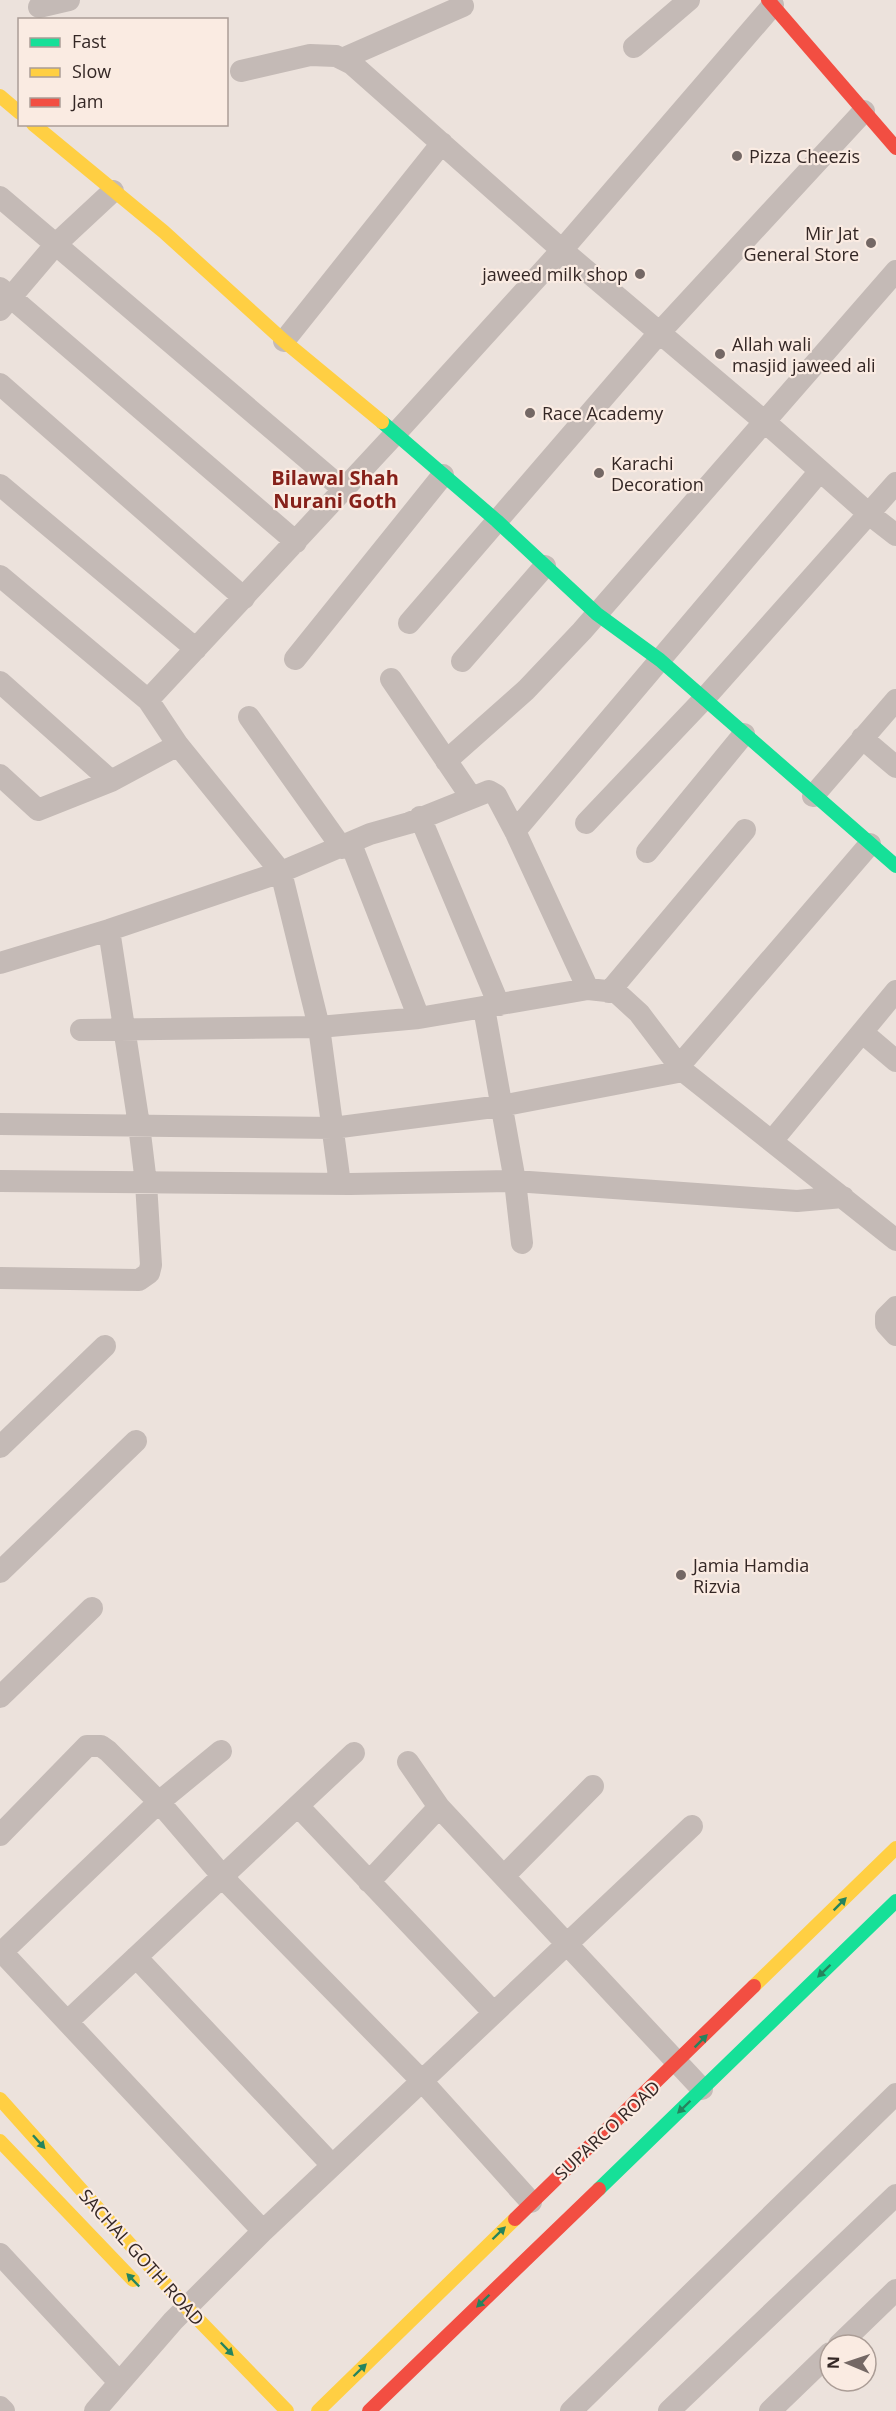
<svg xmlns="http://www.w3.org/2000/svg" width="896" height="2411" font-family="'Open Sans',sans-serif">
  <style>
    .lines { fill: none; stroke-linecap: round; stroke-linejoin: round }
    .street { stroke: #c4bab6; stroke-width: 22 }
    .fast { stroke: #16e098; stroke-width: 14 }
    .slow { stroke: #ffcf43; stroke-width: 14 }
    .jam { stroke: #f24e42; stroke-width: 14 }
    .oneway { fill: #25845e }
    .poi-dot { fill: #746865; stroke: #faebe2; stroke-width: 2 }
    .labels { text-anchor: middle; dominant-baseline: central; stroke-width: 4.5; stroke-linejoin: round; paint-order: stroke }
    .poi-label { font-size: 18px; fill: #342725; stroke: #faebe2; text-anchor: start }
    .street-label { font-size: 18px; fill: #342725; stroke: #faebe2 }
    .neighbourhood-label { font-size: 20px; font-weight: bold; fill: #86211a; stroke: #faebe2 }
  </style>
  <rect width="100%" height="100%" fill="#ece2dc"/>
  <g class="lines">
    <path class="street" d="M39 7 69 0
      M634 47 689 0
      M342 59 463 6
      M241 71 310 55 336 56 352 64 562 250 765 422 869 514 896 535
      M0 197 344 490
      M0 288 296 542
      M0 310 56 244 113 191
      M284 341 442 143
      M0 384 244 598
      M0 485 196 649
      M0 576 148 700
      M409 623 660 332 864 111
      M295 659 443 475
      M462 661 545 566
      M391 679 471 797
      M0 682 111 781
      M249 717 342 848
      M862 738 896 767
      M178 745 148 700 396 433 562 250 773 5
      M446 761 526 690 582 631 896 271
      M0 775 38 810 111 781 178 745 281 872 319 1027 340 1184
      M813 796 896 700
      M420 817 499 1005
      M586 823 704 699 896 483
      M515 831 820 471
      M351 844 419 1018
      M647 852 744 734
      M0 963 109 930 281 872 370 834 409 823 489 791 496 795 515 831 588 989
      M609 992 745 830
      M484 1008 515 1181 522 1243
      M81 1030 319 1027 419 1018 588 989 616 992 639 1013 683 1071 896 1240
      M863 1033 896 1061
      M679 1066 870 844
      M0 1124 333 1128 501 1106 683 1071
      M772 1141 896 991
      M0 1181 350 1184 515 1181 797 1201 843 1197
      M0 1278 139 1280 149 1273 151 1265 146 1183 139 1125 109 930
      M896 1307 886 1317V1324L896 1335
      M0 1447 105 1346
      M0 1572 136 1441
      M0 1697 92 1608
      M408 1762 439 1807 702 2089
      M298 1806 494 2013
      M0 1835 87 1746H101L108 1751 159 1802 231 1886 422 2081 531 2202
      M504 1876 593 1786
      M369 1882 439 1807
      M0 1950 263 2231
      M2 1952 159 1802 221 1751
      M136 1957 332 2165
      M68 2021 354 1753
      M0 2254 119 2382
      M839 2345 896 2290
      M0 2407 4 2411
      M95 2411 173 2321 263 2231 692 1826
      M571 2411 896 2094
      M669 2411 896 2195
      M770 2411 830 2353"/>
    <path class="fast" d="M382 422 497 521 597 614 660 660 896 866
      M599 2189 896 1901"/>
    <path class="slow" d="M0 96 20 113
      M33 124 164 232 284 341 382 422
      M754 1986 896 1848
      M0 2099 187 2308 287 2411
      M0 2141 133 2280
      M318 2411 515 2219"/>
    <path class="jam" d="M768 0 896 148
      M515 2219 754 1986
      M369 2411 599 2189"/>
  </g>
  <defs><path id="oneway-solid" d="M-6-.8H1V-3.2L6.5 0L1 3.2V.8H-6Z" transform="scale(1.5)"/></defs>
  <g class="oneway">
    <use href="#oneway-solid" transform="translate(840 1904) rotate(-45)"/>
    <use href="#oneway-solid" transform="translate(824 1971) rotate(136)"/>
    <use href="#oneway-solid" transform="translate(701 2041) rotate(-45)"/>
    <use href="#oneway-solid" transform="translate(684 2107) rotate(136)"/>
    <use href="#oneway-solid" transform="translate(39 2142) rotate(48)"/>
    <use href="#oneway-solid" transform="translate(499 2233) rotate(-44)"/>
    <use href="#oneway-solid" transform="translate(133 2280) rotate(-134)"/>
    <use href="#oneway-solid" transform="translate(483 2301) rotate(136)"/>
    <use href="#oneway-solid" transform="translate(227 2349) rotate(46)"/>
    <use href="#oneway-solid" transform="translate(360 2370) rotate(-44)"/>
  </g>
  <g class="poi-dot">
    <circle cx="737" cy="156" r="6"/>
    <circle cx="871" cy="243" r="6"/>
    <circle cx="640" cy="274" r="6"/>
    <circle cx="720" cy="354" r="6"/>
    <circle cx="530" cy="413" r="6"/>
    <circle cx="599" cy="473" r="6"/>
    <circle cx="681" cy="1575" r="6"/>
  </g>
  <g class="labels">
    <g class="poi-label">
      <text x="749" y="156">Pizza Cheezis</text>
      <text x="859" y="233" text-anchor="end">Mir Jat<tspan x="859" dy="21">General Store</tspan></text>
      <text x="628" y="274" text-anchor="end">jaweed milk shop</text>
      <text x="732" y="344">Allah wali<tspan x="732" dy="21">masjid jaweed ali</tspan></text>
      <text x="542" y="413">Race Academy</text>
      <text x="611" y="463">Karachi<tspan x="611" dy="21">Decoration</tspan></text>
      <text x="693" y="1565">Jamia Hamdia<tspan x="693" dy="21">Rizvia</tspan></text>
    </g>
    <g class="street-label">
      <text transform="translate(607 2130) rotate(-43)">SUPARCO ROAD</text>
      <text transform="translate(142 2257) rotate(48)">SACHAL GOTH ROAD</text>
    </g>
    <g class="neighbourhood-label">
      <text x="335" y="477">Bilawal Shah<tspan x="335" dy="23">Nurani Goth</tspan></text>
    </g>
  </g>
  <rect x="18" y="18" width="210" height="108" fill="#faebe2" stroke="#ab9d96" stroke-width="1.5"/>
  <rect x="30" y="38" width="30" height="9" fill="#16e098" stroke="#ab9d96" stroke-width="1.5"/>
  <text x="72" y="48" font-size="18" fill="#342725">Fast</text>
  <rect x="30" y="68" width="30" height="9" fill="#ffcf43" stroke="#ab9d96" stroke-width="1.5"/>
  <text x="72" y="78" font-size="18" fill="#342725">Slow</text>
  <rect x="30" y="98" width="30" height="9" fill="#f24e42" stroke="#ab9d96" stroke-width="1.5"/>
  <text x="72" y="108" font-size="18" fill="#342725">Jam</text>
  <g transform="translate(848 2363) rotate(272)"><circle r="28" fill="#faebe2" stroke="#ab9d96" stroke-width="1.5"/>
  <path d="M0-4.5L10 22L0 15L-10 22Z" fill="#746865"/>
  <text y="-9" font-size="16" font-weight="bold" text-anchor="middle" fill="#342725">N</text>
  </g>
</svg>
